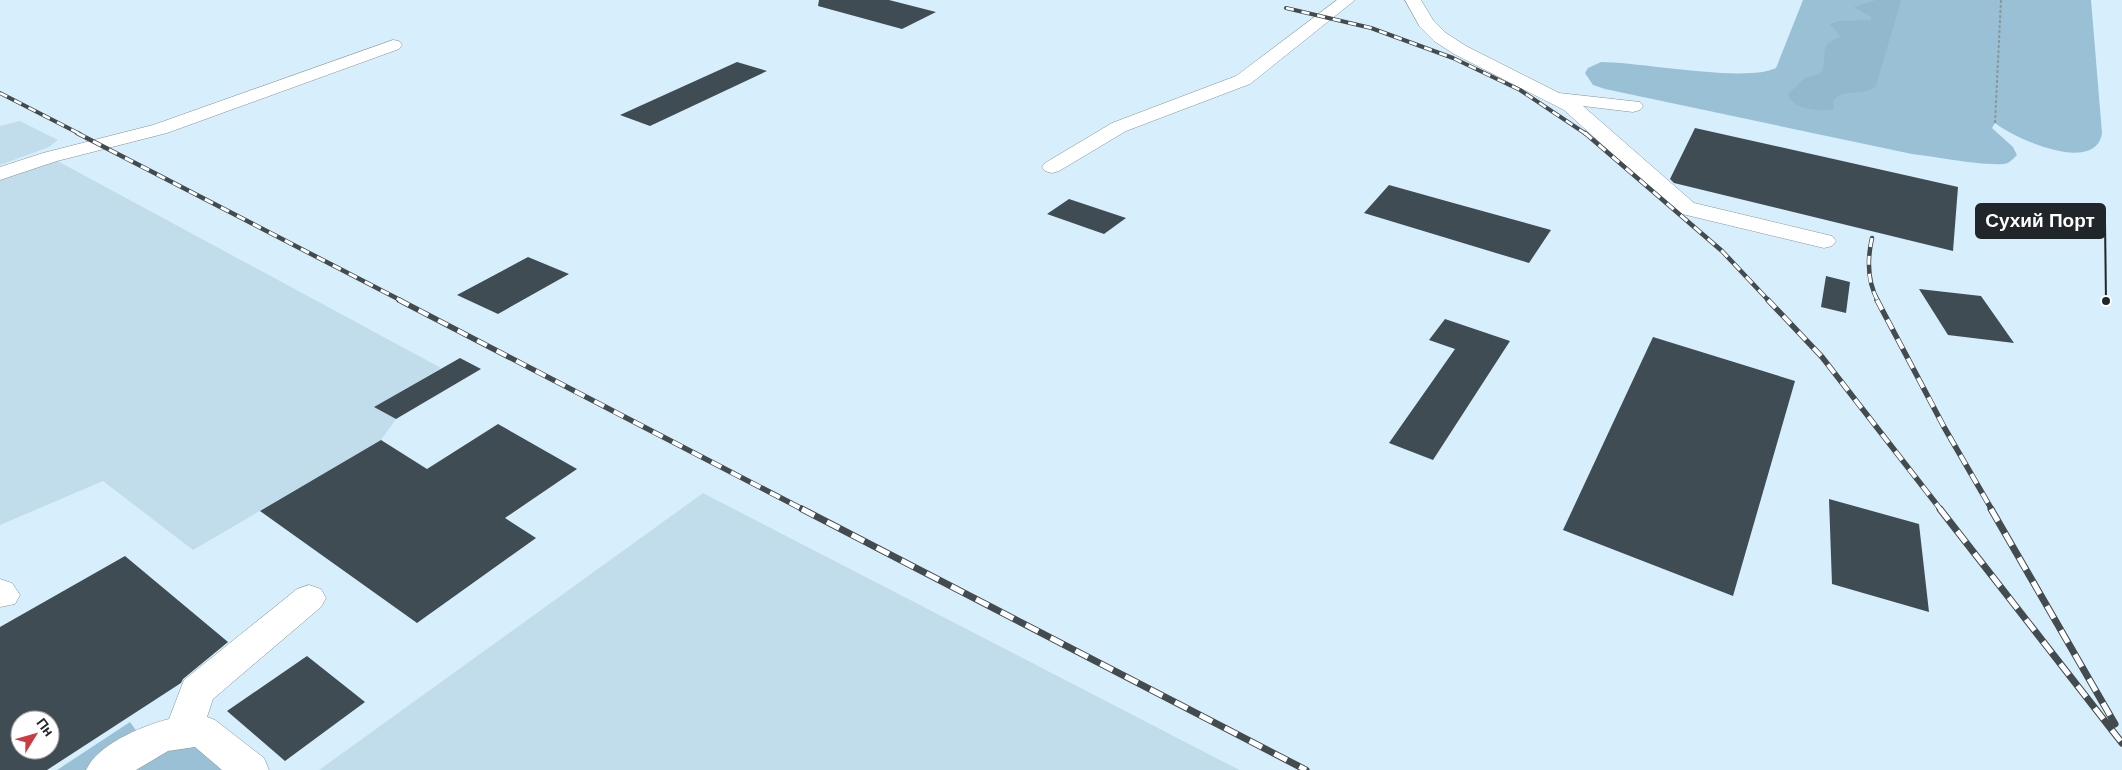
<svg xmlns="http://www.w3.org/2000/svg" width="2122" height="770" font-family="Helvetica,sans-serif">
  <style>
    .built { fill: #d7effc; fill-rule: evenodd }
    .green { fill: #c1dceb }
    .forest { fill: #9ac0d6 }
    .water { fill: #92b8ce }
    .building { fill: #3f4c53; fill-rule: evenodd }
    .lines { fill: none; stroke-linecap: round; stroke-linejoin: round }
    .minor-casing { stroke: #839199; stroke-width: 1 }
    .path { stroke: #8c969b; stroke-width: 2; stroke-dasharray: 3 2; stroke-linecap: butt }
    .minor { fill: #fff; fill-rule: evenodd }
    .rail-far3-casing { stroke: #434b4e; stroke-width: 4 }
    .rail-far2-casing { stroke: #434b4e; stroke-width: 4.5 }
    .rail-far1-casing { stroke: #434b4e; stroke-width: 5.5 }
    .rail-casing { stroke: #434b4e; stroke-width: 7 }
    .rail-far3 { stroke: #fff; stroke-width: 2.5; stroke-dasharray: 8; stroke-linecap: butt }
    .rail-far2 { stroke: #fff; stroke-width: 3; stroke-dasharray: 9; stroke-linecap: butt }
    .rail-far1 { stroke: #fff; stroke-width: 4; stroke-dasharray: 11; stroke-linecap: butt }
    .rail { stroke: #fff; stroke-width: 5; stroke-dasharray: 14; stroke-linecap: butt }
    .leader { fill: none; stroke: #202629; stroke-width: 2 }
    .callout-dot { fill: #202629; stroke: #fff; stroke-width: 2 }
    .callout { fill: #202629; stroke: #202629; stroke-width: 2 }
    .callout-label { font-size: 19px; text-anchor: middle; font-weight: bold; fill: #fff }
  </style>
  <rect width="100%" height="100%" fill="#e9f6fd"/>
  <path class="built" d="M0 0H2122V770H1240L703 493 319 770H0ZM20 720H50V750H20Z"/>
  <path class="green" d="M20 121 58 140 49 147 0 165V126Z
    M50 157 441 368 374 407 396 419 381 440 193 550 103 481 0 525V174Z
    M703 493 1226 763 1240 770H319Z"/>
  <path class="forest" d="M1803 0H2091L2102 133C2096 175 2015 139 1995 123L1992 128 2013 147 2017 155C2014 158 2011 161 2008 163 1992 168 1932 156 1912 154L1605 89 1593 85 1585 73 1588 68 1601 62C1641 62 1745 83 1776 68Z
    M130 722 148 747 199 737 236 770H57Z"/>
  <path class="water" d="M1876 0H1901L1876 86C1864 97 1843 87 1833 101L1834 109C1821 112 1792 110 1788 94L1805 78 1820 74C1831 57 1814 45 1841 37L1830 24 1839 21 1871 20V17L1854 7Z"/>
  <path class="building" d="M819 0H889L936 12 902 29 818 6Z
    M737 62 767 71 650 126 620 115Z
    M1695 128 1958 187 1953 251 1674 183 1670 179Z
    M1389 185 1457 204 1551 230 1529 263 1364 213Z
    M1069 199 1126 218 1104 234 1047 214Z
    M528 257 569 274 498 314 457 295Z
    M1826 276 1850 282 1846 313 1821 307Z
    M1919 289 1981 296 2014 343 1948 335Z
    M1445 319 1510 341 1433 460 1389 443 1455 349 1429 340Z
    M1653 337 1795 381 1733 596 1563 530Z
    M460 358 481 369 396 419 374 407Z
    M498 424 577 469 505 518 536 538 417 623 260 511 381 440 427 469Z
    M1829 499 1919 524 1929 612 1832 584Z
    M125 556 228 642 183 679 181 683 47 770H0V627ZM20 720H50V750H20Z
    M307 656 365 702 285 761 227 711Z"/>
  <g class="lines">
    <g class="minor-casing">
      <path id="minor" d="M1337 0H1355L1250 84 1126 131 1059 171 1052 173 1045 171 1042 167 1045 163 1112 123 1236 76Z
        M1405 0H1421L1433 20 1446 33 1466 46 1559 93 1640 102 1643 106 1640 110 1633 112 1583 106 1694 203 1832 236 1836 241 1832 246 1824 248 1678 213 1564 110 1454 54 1434 41 1420 27Z
        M393 40 399 41 402 45 399 49 167 133 57 161 0 180V167L43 153 153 125Z
        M0 579 12 583 20 595 15 604 0 607Z
        M309 585 321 589 326 598 321 607 213 699 207 717 215 720 264 758 269 770H222L195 747 168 751 136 770H86C98 744 142 726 169 719L184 680 297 589Z"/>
    </g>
    <path class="path" d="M1995 123 2001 0"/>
    <use href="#minor" class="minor"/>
    <g class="rail-far3-casing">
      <path id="rail-far3" d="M1286 8 1371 28 1453 58 1520 90 1586 134
        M0 93 80 134"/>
    </g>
    <g class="rail-far2-casing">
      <path id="rail-far2" d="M77 133 402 301
        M1585 133 1722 251 1769 301
        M1872 238C1867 260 1867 281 1878 301"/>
    </g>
    <g class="rail-far1-casing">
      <path id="rail-far1" d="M399 300 804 510
        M1768 300 1822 357 1941 510
        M1877 300 1944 427 1992 510"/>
    </g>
    <g class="rail-casing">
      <path id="rail" d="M802 509 1306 770
        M1940 509 2122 743
        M1991 509 2115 724"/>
    </g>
    <use href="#rail-far3" class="rail-far3"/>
    <use href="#rail-far2" class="rail-far2"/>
    <use href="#rail-far1" class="rail-far1"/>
    <use href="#rail" class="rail"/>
  </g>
  <path class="leader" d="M2106 301L2105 221"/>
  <circle class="callout-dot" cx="2106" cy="301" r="5"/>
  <rect class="callout" x="1976" y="204" width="129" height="34" rx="5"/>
  <g class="callout-label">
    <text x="2040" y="227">Сухий Порт</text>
  </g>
  <g transform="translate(35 735) rotate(53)"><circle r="24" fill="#ffffff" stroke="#a6a8a9"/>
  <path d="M0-4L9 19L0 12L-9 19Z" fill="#cb3b42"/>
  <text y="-8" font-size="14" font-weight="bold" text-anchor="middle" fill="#202629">Пн</text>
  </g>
</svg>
